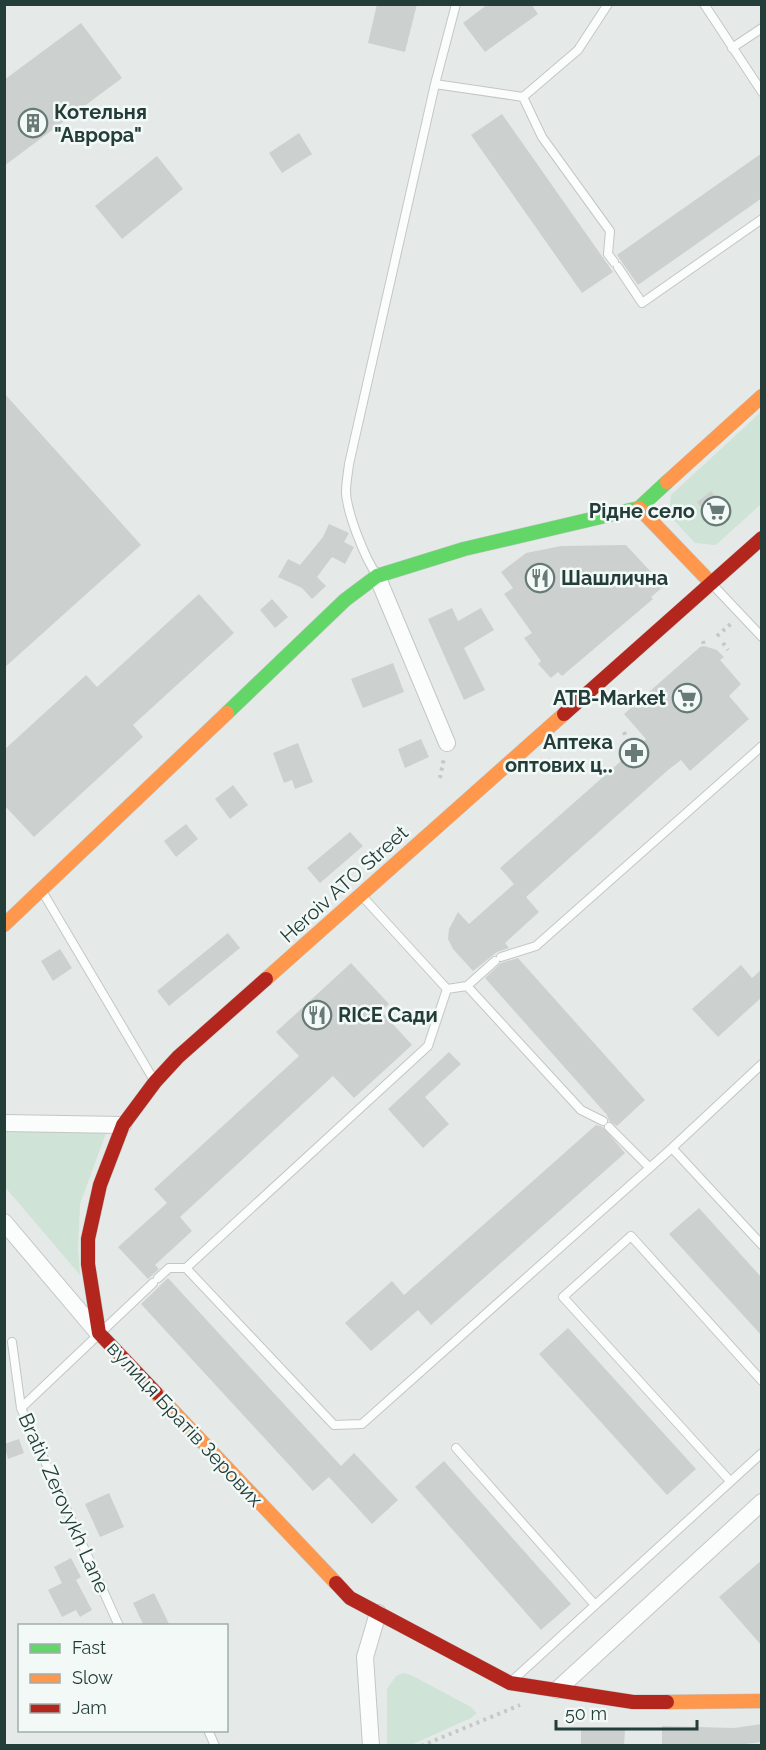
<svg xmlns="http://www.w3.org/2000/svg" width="766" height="1750" font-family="Raleway,sans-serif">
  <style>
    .green { fill: #cfe3d7 }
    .building { fill: #ccd1d0 }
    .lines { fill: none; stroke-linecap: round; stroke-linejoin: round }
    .lane-casing { stroke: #c2c7c5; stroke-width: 10 }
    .street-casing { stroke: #c2c7c5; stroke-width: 18 }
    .fast-casing { stroke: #c1c8c6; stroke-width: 15 }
    .slow-casing { stroke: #c1c8c6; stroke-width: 15 }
    .jam-casing { stroke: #c1c8c6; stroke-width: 15 }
    .path { stroke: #c2cac8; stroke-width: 4; stroke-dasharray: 3 4.5; stroke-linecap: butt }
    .lane { stroke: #fbfcfc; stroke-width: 8 }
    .street { stroke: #fbfcfc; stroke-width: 16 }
    .fast { stroke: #63d668; stroke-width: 14 }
    .slow { stroke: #ff974d; stroke-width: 14 }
    .jam { stroke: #b3261e; stroke-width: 14 }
    .labels { text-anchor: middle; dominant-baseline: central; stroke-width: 5; stroke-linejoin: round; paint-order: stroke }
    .poi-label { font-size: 20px; font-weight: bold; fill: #233d39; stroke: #f3f9f7; text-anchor: start }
    .street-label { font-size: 20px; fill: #233d39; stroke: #f3f9f7 }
  </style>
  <rect width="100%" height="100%" fill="#e5eae8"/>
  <path class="green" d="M761 412V504L716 545 695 543 669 515 671 495Z
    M4 1122 109 1125 80 1204 78 1248 80 1275 5 1187Z
    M403 1673 411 1675 471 1707 477 1713 471 1718 411 1745H387V1689L396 1676Z"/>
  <path class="building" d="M377 4H417L405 52 368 43Z
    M488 4H531L538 14 485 52 463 23Z
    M81 23 122 78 4 166V80Z
    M502 114 613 272 582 293 471 135Z
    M299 133 312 154 282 173 269 153Z
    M762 153V198L638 285 617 255Z
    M157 156 183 189 122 239 95 206Z
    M4 393 141 545 4 668Z
    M711 491 730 514 716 525 697 502Z
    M329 524 349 533 344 542 354 547 345 564 332 557 317 577 326 586 312 599 302 588 278 577 288 559 300 565 323 537Z
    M626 545 664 586 651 597 653 599 562 676 558 672 551 678 538 664 541 661 524 638 532 633 504 594 513 588 501 572 526 553 561 546Z
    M199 594 234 633 133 725 143 737 34 837 4 805V750L86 675 97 687Z
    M272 599 288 617 275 628 260 610Z
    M452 608 458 621 481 608 494 630 464 648 485 690 464 700 428 619Z
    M704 646 717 650 724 657 720 660 741 684 729 696 749 719 690 771 681 760 668 770 526 897 539 912 505 943 509 948 497 952 473 971 453 949 448 939 449 929 458 912 469 924 514 884 500 868 646 739 624 714 700 647Z
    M393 663 404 692 363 708 351 679Z
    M421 739 429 757 405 768 398 749Z
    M298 743 313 782 295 789 292 780 284 783 273 753Z
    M233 785 248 805 230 819 215 799Z
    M186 824 198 839 176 857 164 841Z
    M350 832 363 846 320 883 307 868Z
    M228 933 240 948 169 1006 157 991Z
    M60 949 72 968 53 981 41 961Z
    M518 958 645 1100 617 1126 609 1121 607 1115 485 978 501 963Z
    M351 963 389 1004 381 1011 412 1045 354 1098 333 1076 180 1217 192 1231 155 1265 159 1269 148 1279 118 1247 167 1203 154 1189 299 1056 276 1032Z
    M741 965 752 978 762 969V997L718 1037 692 1009Z
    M449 1052 461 1064 425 1097 449 1124 423 1148 388 1109Z
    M596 1125 603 1127 625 1153 431 1325 418 1310 371 1351 345 1323 392 1281 404 1295Z
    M699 1208 762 1278V1336L669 1234Z
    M168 1278 341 1466 354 1453 398 1500 372 1524 329 1477 313 1491 141 1304Z
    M568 1328 696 1469 667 1495 539 1354Z
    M19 1439 24 1453 8 1459 4 1444Z
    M444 1461 571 1604 541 1630 415 1487Z
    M109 1493 124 1527 100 1537 85 1504Z
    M71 1558 81 1577 76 1580 92 1610 80 1617 76 1610 62 1617 48 1590 62 1583 54 1567Z
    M762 1560V1646L719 1597Z
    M154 1593 170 1626H144L133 1603Z
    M762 1724V1742L736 1745 662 1744V1726L734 1728Z
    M581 1728 625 1729 624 1746H581Z"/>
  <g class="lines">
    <g class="lane-casing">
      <path id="lane" d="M704 4 762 92
        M732 48 762 28
        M435 84 523 97 578 50 608 4
        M523 97 542 137 610 231 608 254 614 262
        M618 267 642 303 762 219
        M377 575C365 559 347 513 346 492 346 483 348 473 349 464L435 84 456 4
        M711 583 762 637
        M42 891 155 1082
        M362 896 447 989
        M501 957 536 946 762 746
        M467 986 581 1110 603 1121
        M447 989 428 1046 186 1268 334 1425 362 1424 672 1148 762 1064
        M447 989 467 986 495 961
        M609 1127 650 1168
        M672 1148 762 1245
        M158 1278 169 1268H186
        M12 1342 21 1408 119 1626
        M21 1408 153 1283
        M456 1448 595 1605
        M730 1481 563 1297 631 1236 762 1381
        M514 1679 762 1453
        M208 1730 215 1746"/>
    </g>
    <g class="street-casing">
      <path id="street" d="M377 576 447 743
        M4 1123 123 1125
        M4 1222 98 1333
        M557 1690 762 1502
        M371 1746 365 1657 378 1613"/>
    </g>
    <g class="fast-casing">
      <path id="fast" d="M227 713 345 600 377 576 464 549 639 508 667 482"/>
    </g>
    <g class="slow-casing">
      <path id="slow" d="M667 482 762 396
        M639 508 711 583
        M4 925 227 713
        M266 979 564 714
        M156 1393 336 1583
        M667 1702 762 1701"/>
    </g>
    <g class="jam-casing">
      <path id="jam" d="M564 714 762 538
        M156 1393 99 1333 88 1264V1239L100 1185 123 1125 155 1082 178 1057 266 979
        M336 1583 350 1598 510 1683 633 1702H667"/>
    </g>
    <path class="path" d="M717 636 733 622
      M703 641 704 646
      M723 643 728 650
      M624 732 632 751
      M440 778 444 758
      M421 1746 520 1705"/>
    <use href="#lane" class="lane"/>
    <use href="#street" class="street"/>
    <use href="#fast" class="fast"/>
    <use href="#slow" class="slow"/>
    <use href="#jam" class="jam"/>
  </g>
  <defs>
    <g id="building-ring" transform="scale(1.5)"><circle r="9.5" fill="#f3f9f7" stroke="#677a76" stroke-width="1.5"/><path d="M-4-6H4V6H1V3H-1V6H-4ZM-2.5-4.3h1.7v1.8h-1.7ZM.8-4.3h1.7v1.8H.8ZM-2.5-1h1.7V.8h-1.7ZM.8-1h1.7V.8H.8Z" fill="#677a76"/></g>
    <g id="supermarket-ring" transform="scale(1.5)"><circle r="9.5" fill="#f3f9f7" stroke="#677a76" stroke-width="1.5"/><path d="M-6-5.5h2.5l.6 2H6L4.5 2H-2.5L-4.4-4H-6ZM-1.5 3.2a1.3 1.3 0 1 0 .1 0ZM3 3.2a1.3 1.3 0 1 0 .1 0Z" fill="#677a76"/></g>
    <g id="restaurant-ring" transform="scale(1.5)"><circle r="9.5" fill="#f3f9f7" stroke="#677a76" stroke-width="1.5"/><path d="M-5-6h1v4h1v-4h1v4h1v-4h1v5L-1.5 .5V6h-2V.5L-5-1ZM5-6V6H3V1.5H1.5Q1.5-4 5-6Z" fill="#677a76"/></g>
    <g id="pharmacy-ring" transform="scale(1.5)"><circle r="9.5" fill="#f3f9f7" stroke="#677a76" stroke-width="1.5"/><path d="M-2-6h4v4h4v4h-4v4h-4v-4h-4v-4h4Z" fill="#677a76"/></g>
  </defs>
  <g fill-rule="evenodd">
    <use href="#building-ring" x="33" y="123"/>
    <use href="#supermarket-ring" x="716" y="511"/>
    <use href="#restaurant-ring" x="540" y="578"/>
    <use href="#supermarket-ring" x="687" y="698"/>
    <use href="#pharmacy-ring" x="634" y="753"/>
    <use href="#restaurant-ring" x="317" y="1015"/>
  </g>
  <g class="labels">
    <g class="poi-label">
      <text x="54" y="112">Котельня<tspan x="54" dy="23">"Аврора"</tspan></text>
      <text x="695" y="511" text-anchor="end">Рідне село</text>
      <text x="561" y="578">Шашлична</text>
      <text x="666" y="698" text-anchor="end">ATB-Market</text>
      <text x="613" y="742" text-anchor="end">Аптека<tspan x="613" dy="23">оптових ц‥</tspan></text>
      <text x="338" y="1015">RICE Сади</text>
    </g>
    <g class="street-label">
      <text transform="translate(344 884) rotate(-42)">Heroiv ATO Street</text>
      <text transform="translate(185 1424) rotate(47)">вулиця Братів Зерових</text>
      <text transform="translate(64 1503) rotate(66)">Brativ Zerovykh Lane</text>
    </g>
  </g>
  <rect width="766" height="1750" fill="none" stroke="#233d39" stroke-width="12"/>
  <rect x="18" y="1624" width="210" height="108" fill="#f3f9f7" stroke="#a0aeab" stroke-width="1.5"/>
  <rect x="30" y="1644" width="30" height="9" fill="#63d668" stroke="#a0aeab" stroke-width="1.5"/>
  <text x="72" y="1654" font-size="18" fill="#233d39">Fast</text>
  <rect x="30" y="1674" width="30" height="9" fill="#ff974d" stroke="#a0aeab" stroke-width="1.5"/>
  <text x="72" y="1684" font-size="18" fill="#233d39">Slow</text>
  <rect x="30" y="1704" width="30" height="9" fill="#b3261e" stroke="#a0aeab" stroke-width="1.5"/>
  <text x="72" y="1714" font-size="18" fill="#233d39">Jam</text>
  <path d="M556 1720v9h141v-9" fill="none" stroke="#233d39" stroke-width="3"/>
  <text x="565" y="1720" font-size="18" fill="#233d39" stroke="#f3f9f7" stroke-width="4.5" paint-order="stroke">50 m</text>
</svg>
